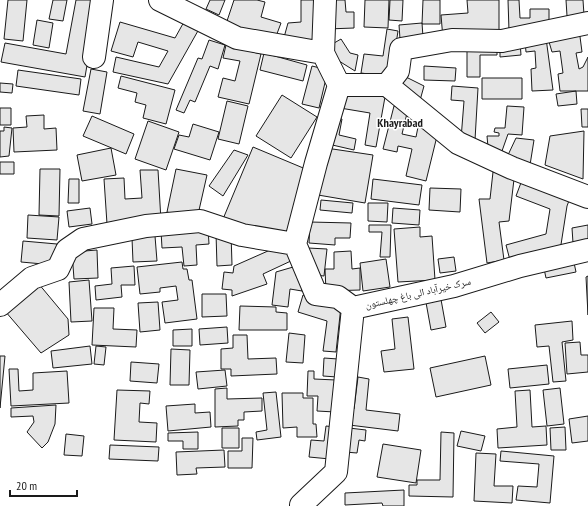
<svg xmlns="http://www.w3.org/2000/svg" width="588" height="506" font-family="'PT Sans Narrow','Noto Naskh Arabic',sans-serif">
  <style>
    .building { fill: #e6e6e6; stroke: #1a1a1a }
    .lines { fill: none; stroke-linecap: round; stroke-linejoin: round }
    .minor-casing { stroke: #1a1a1a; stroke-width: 24 }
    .minor { stroke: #fff; stroke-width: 22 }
    .labels { text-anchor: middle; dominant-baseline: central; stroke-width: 3; stroke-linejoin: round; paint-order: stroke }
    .street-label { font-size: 10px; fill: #1a1a1a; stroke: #fff }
    .quarter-label { font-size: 12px; font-weight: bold; fill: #1a1a1a; stroke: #fff }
  </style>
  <rect width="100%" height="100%" fill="#fff"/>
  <path class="building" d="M8 0H27L23 41 4 39Z
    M53 0H67L63 21 49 19Z
    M76 0H98L85 77 1 62 5 43 66 54Z
    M210 0H225L219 15 206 9Z
    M234 0H257L265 2 261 17 281 23 275 39 226 24Z
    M301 0H316L317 47 283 41 288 23 301 22Z
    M327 0H345L346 12H354V28L327 29Z
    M365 0H389L388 28 364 27Z
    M390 0H403L402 21 389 20Z
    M423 0H440V24H422Z
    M467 0H499V34L443 39 441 15 468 13Z
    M508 0H519L520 18H530V9H549V30L509 31Z
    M566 0H583L584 15 567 16Z
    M37 20 53 23 49 48 33 45Z
    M185 20 199 29 168 84 113 72 116 57 159 67 168 51 138 42 133 57 111 51 120 22 175 38Z
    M422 23 423 37 400 39 399 25Z
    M387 29 398 31 391 77 361 73 364 54 383 56Z
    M579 29 582 52 576 53 579 69 583 67 588 57V91H560L558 74 563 73 560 51 552 52 547 35Z
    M546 38 553 90 532 91 531 69 536 68 535 51 526 52 525 41Z
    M341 39 350 53 358 55 355 71 339 61 329 46Z
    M209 40 225 45 218 69 210 66 195 102 190 100 184 113 176 110 198 58 202 59Z
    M520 42 521 55 500 57V43Z
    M467 43H497V55H480V77H467Z
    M226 45 261 54 249 104 218 97 223 78 235 81 240 61 223 58Z
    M264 53 307 65 303 81 260 70Z
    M312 66 328 70 319 108 302 104Z
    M424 66 456 68 455 81 424 80Z
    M91 69 107 72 100 114 83 111Z
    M18 70 81 79 79 95 16 86Z
    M121 76 175 90 166 124 143 118 146 105 135 102 137 93 118 88Z
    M404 76 424 86 419 104 394 84Z
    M482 78H522V99H482Z
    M0 83 13 84 12 93 0 92Z
    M452 86 478 88 475 140 461 139 464 101 451 100Z
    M343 89 385 97 376 147 365 145 370 113 340 108Z
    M576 91 577 104 558 106 556 94Z
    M282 95 317 117 291 158 256 136Z
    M227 101 248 106 239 144 218 139Z
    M394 106 408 109 402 134 416 137 418 127 438 132 426 181 406 176 412 149 398 146 397 152 383 149Z
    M507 106 524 107 522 135 508 134 502 151 488 147 487 136H499V133L494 132 495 128H505Z
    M0 108H11V125H0Z
    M581 109H588V127H582Z
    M44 115V129L56 128 57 150 14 152 13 128 27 127 26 116Z
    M92 116 134 134 126 154 83 136Z
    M334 117 342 119 339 135 356 139 354 150 328 144Z
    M148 121 179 132 166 170 135 159Z
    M193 124 219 132 210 160 174 149 179 135 189 137Z
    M4 127 12 128 9 156 0 157V131H4Z
    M584 131 583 179 545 165 550 136Z
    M516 138 534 140 530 165 508 155Z
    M253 147 308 170 287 239 223 219Z
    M111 148 116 175 82 181 77 155Z
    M326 148 373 155 365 203 318 195Z
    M234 150 248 155 223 196 209 186Z
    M0 162H14V174H0Z
    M40 169H60L59 216 39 215Z
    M176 169 207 175 197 219 167 212Z
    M140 170H158L161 221 107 224 104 179 124 178 125 199 142 198Z
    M515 171 509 221 499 222 504 260 487 263 479 199H490L493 172Z
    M69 179H79V203H68Z
    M373 179 422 185 419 205 371 199Z
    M522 180 570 198 567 206 560 251 511 264 506 245 546 234 550 209 516 196Z
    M430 188 461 189 460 212 429 210Z
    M321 200 353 203 352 213 320 210Z
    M368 203H388L387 222 368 221Z
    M90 208 92 224 69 227 67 211Z
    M393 208 420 210 419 225 392 223Z
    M28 215 59 217 57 240 27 238Z
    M310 222 351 223 350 238H335V245L309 243Z
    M369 225H391L390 257H380L382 232H369Z
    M588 225V242L573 243 572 228Z
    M420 227V237L432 236 435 280 398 282 394 229Z
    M208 228 209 244 196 245 197 265 184 266 182 247 162 248 161 231Z
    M216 233H231L232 265 217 266Z
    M155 236 157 261 133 262 132 238Z
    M23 241 57 244 54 265 21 262Z
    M286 243 293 260 263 274 267 284 232 296V290L222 289 224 272 233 273 234 266Z
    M308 248 327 249 324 276 315 275Z
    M97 250 98 278 74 279 72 252Z
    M351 251 352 269 360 268V290L326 291 325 269H334V252Z
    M454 257 456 271 440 273 438 259Z
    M573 258 576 272 546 278 543 264Z
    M386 259 390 287 363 291 360 263Z
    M182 262 183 269H187L189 280H192L197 319 165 323 162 302 178 300 176 286 160 288V292L140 294 137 267Z
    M300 265 302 291 290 289 288 307 272 305 276 272Z
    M134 266 135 285H121L122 297 96 300 95 286 112 284 111 268Z
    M588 276V315L586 277Z
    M89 280 92 321 71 322 69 282Z
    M38 283 68 319 69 335 41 353 5 311Z
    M202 294H226L227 316 202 317Z
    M440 294 446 327 431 330 425 297Z
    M303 295 334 305 341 306 336 352 323 351 327 321 298 312Z
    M158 302 160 330 140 332 138 303Z
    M240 306 276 307V312L287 313V330H239Z
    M94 308H114L113 329 137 330 136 347 92 345Z
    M491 312 499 322 485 333 477 323Z
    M408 317 414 369 384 372 381 351 395 349 392 319Z
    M572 321 573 340 562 342 566 381 553 382 549 346 537 347 535 325Z
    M227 327 228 343 200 345 199 329Z
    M192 329V346H173V330Z
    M289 333 305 335 303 363 286 362Z
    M233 335H247L248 359 276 358 277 374 231 376V369H221V349L233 348Z
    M580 342 581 355H588V372L567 374 565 343Z
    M90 346 92 364 53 368 51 351Z
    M96 346 106 347 104 365 94 364Z
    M171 349 190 350 189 385H170Z
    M0 356H5L0 408Z
    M485 356 491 385 436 397 430 368Z
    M324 358 338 359 337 377 323 376Z
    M131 362 159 364 157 383 130 381Z
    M547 365 549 384 510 388 508 369Z
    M9 369H18L19 391 33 390V373L67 371 69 403 11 406Z
    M225 370 227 386 198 389 196 372Z
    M308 371H314V379L336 380 335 412 317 411 318 396H307Z
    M358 377 369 379 366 410 400 414 398 431 349 425 351 409H354Z
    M227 388V399L262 398V411L244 412V420H238V426L215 427V389Z
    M560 388 564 424 547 426 543 390Z
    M117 390 150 391 149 404 140 403 139 422 157 423 156 442 114 440Z
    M530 390 532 427 546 426 547 445 498 448 497 429 517 427 515 391Z
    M276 392 281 437 257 440 256 432 267 430 263 393Z
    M282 393H303V398H313V424H316L317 437H297V427L283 428Z
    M195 404V413L210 412 211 427 168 431 166 406Z
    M56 405 55 424 48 442 42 448 27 432 34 422 33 416 11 417V408Z
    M588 416V441L572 443 569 419Z
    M326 426 335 427 330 459 309 457 311 440 324 441Z
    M565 427 566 450H551L550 428Z
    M222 428H239V448H222Z
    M349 428 366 430 365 441 359 440 357 453 345 452Z
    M461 431 485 436 481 451 457 446Z
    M198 432V449H183V441H168V433Z
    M441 432 454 433 453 497 409 496V485H417V480H440Z
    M66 434 84 436 82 456 64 455Z
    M242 438H253L252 468H228V451H242Z
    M383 444 421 450 416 483 377 477Z
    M110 445 159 447 158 461 109 459Z
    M224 450 225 467 196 468 197 474 177 475 176 452Z
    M501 451 554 456 550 503 516 500 518 486 537 487 539 464 500 461Z
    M476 453 496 454 494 486H513L512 503 474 501Z
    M404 490V506H383L382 503 345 505V493Z"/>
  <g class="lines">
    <g class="minor-casing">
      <path id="minor" d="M160 0 237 38 323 53 339 85H387L458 143 512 168 588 197
        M323 53 325 0
        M94 57 102 0
        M387 85 398 71 401 49 452 40 502 41 588 23
        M295 244 316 163 339 85
        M0 305 32 278 58 269 67 250 83 239 146 226 200 221 242 235 295 244 316 294 338 297 353 308 454 286 520 266 588 250
        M301 506V505L336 472 353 308"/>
    </g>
    <use href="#minor" class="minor"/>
  </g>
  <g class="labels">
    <g class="street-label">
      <text transform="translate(418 293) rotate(-13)">سرک خیرآباد الی باغ چهلستون</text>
    </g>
    <g class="quarter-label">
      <text x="400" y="122">Khayrabad</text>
    </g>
  </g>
  <path d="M10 490v6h67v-6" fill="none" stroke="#1a1a1a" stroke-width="2"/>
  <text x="16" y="490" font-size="12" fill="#1a1a1a" stroke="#ffffff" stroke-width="3" paint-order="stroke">20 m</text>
</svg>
